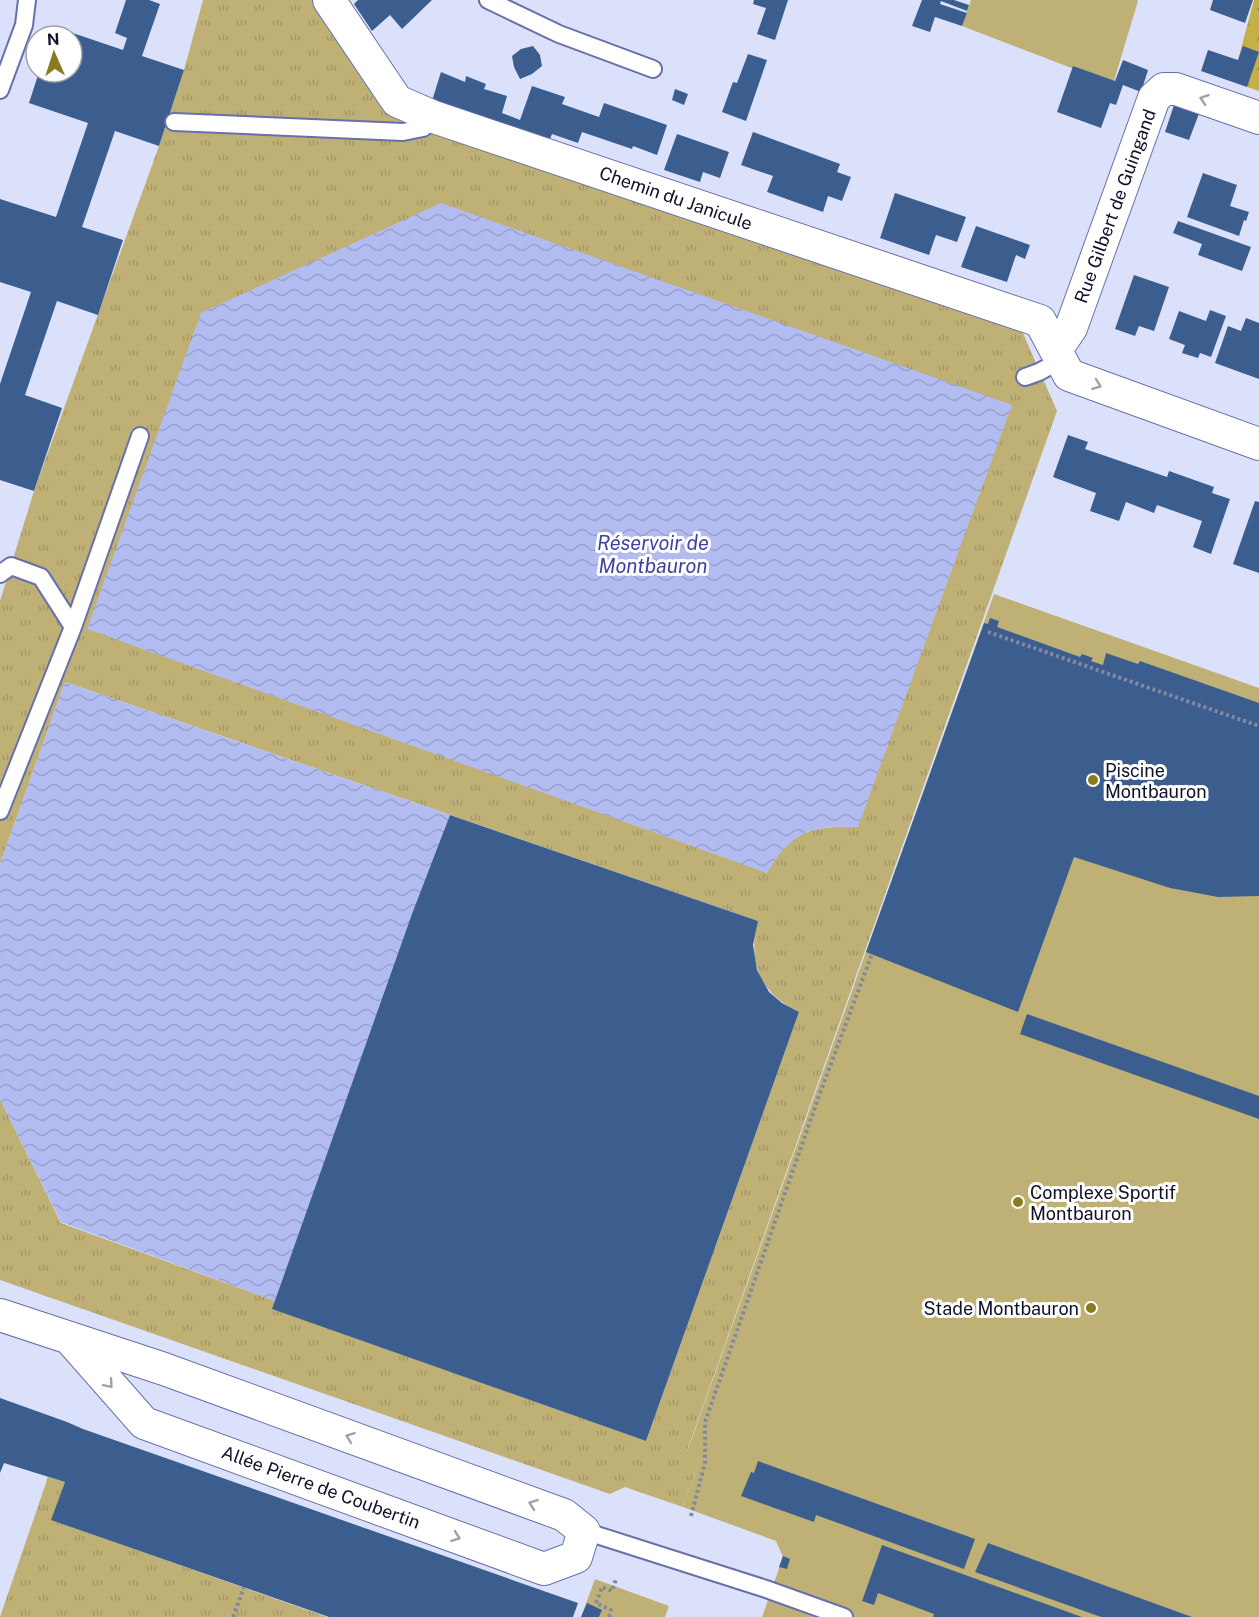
<svg xmlns="http://www.w3.org/2000/svg" width="1259" height="1617" font-family="'Public Sans',sans-serif">
  <style>
    .grass { fill: url(#grass-tufts); fill-rule: evenodd }
    .forest { fill: url(#forest-firs) }
    .green { fill: #bfb176 }
    .water { fill: url(#water-waves) }
    .building { fill: #3c5e8f }
    .lines { fill: none; stroke-linecap: round; stroke-linejoin: round }
    .service-casing { stroke: #6870a9; stroke-width: 20 }
    .minor-casing { stroke: #6870a9; stroke-width: 34 }
    .path { stroke: #8488a0; stroke-width: 4; stroke-dasharray: 3 3; stroke-linecap: butt }
    .service { stroke: #fff; stroke-width: 16 }
    .minor { stroke: #fff; stroke-width: 32 }
    .oneway { stroke: #9fa0a9 }
    .poi-dot { fill: #8c7a1f; stroke: #fff; stroke-width: 2 }
    .labels { text-anchor: middle; dominant-baseline: central; stroke-width: 6; stroke-linejoin: round; paint-order: stroke }
    .street-label { font-size: 18px; fill: #0f1127; stroke: #fff }
    .poi-label { font-size: 18px; fill: #0f1127; stroke: #fff; text-anchor: start }
    .water-label { font-size: 20px; font-style: italic; fill: #3f41a3; stroke: #fff }
  </style>
  <defs>
    <pattern id="grass-tufts" width="24" height="20" patternUnits="userSpaceOnUse" patternTransform="scale(1.5)"><rect width="24" height="20" fill="#bfb176"/><path d="M3 7l-1-3M5 7V3M7 7l1-3M15 17l-1-3M17 17v-4M19 17l1-3" fill="none" stroke="#a39766"/></pattern>
    <pattern id="forest-firs" width="22" height="20" patternUnits="userSpaceOnUse" patternTransform="scale(1.5)"><rect width="22" height="20" fill="#c5af48"/><path d="M5 1l3.5 6h-7zM16 11l3.5 6h-7z" fill="#a8963f"/></pattern>
    <pattern id="water-waves" width="16" height="10" patternUnits="userSpaceOnUse" patternTransform="scale(1.5)"><rect width="16" height="10" fill="#b3bcf1"/><path d="M0 5q4-4 8 0t8 0" fill="none" stroke="#99a1cf"/></pattern>
  </defs>
  <rect width="100%" height="100%" fill="#dce1fb"/>
  <path class="grass" d="M203 0H330L401 105 1022 331 1057 411 687 1451 700 1457 683 1507 625 1487 610 1494 0 1280V1099L61 1223 275 1301 273 1309 646 1441 799 1012C760 993 747 963 758 921L65 682 0 864V601L34 491 159 146 184 70ZM201 313 858 827C828 826 801 827 779 852 774 858 771 866 766 873Z
    M48 1477 65 1482 52 1520 327 1617H0Z"/>
  <path class="forest" d="M1254 0H1259V91L1247 87 1238 60Z"/>
  <path class="green" d="M971 0H1137L1138 1 1113 84 962 26Z
    M994 594 1259 688V1617H762L783 1557 776 1541 683 1507 700 1457 687 1452Z
    M595 1579 669 1606 665 1617H581Z"/>
  <path class="water" d="M441 203 1012 405 858 827C812 825 791 831 767 873L87 629 201 313Z
    M65 682 450 815 275 1301 61 1222 0 1099V864Z"/>
  <path class="building" d="M126 0H149L160 4 142 56 184 70 159 146 115 131 82 227 123 240 98 315 57 301 25 395 62 408 34 491 0 480V384L31 292 0 282V199L56 217 88 123 29 103 39 72H72V36H52L55 27 123 50 127 38 115 33Z
    M358 0H432L402 29 390 15 372 31 354 4Z
    M754 0H788L775 40 757 34 766 8 753 4Z
    M922 0H954L969 5 967 11 941 1 940 4 967 13 962 26 935 17 930 32 912 26Z
    M1213 0H1253L1245 23 1210 10Z
    M533 46 540 55 542 66 532 74 520 79 514 67 512 56 521 49Z
    M1243 46 1259 52 1247 87 1201 71 1208 50 1238 60Z
    M748 54 767 60 746 121 722 112 733 82 737 83Z
    M1123 60 1148 70 1141 92 1123 85 1116 105 1110 103 1101 128 1057 112 1073 66 1115 81Z
    M441 72 465 82 466 76 486 84 484 89 507 96 502 113 520 120 532 86 565 97 562 104 599 117 604 103 667 125 657 155 633 146 632 149 582 132 578 143 552 134 548 144 431 104Z
    M675 89 688 94 684 105 672 100Z
    M1175 102 1200 111 1189 140 1165 132Z
    M753 132 840 164 837 172 851 177 842 201 828 196 823 212 767 192 773 176 741 165Z
    M677 134 729 152 720 178 703 172 700 182 664 170Z
    M1203 173 1237 185 1230 206 1249 212 1246 221 1244 220 1239 236 1187 217Z
    M895 193 966 217 957 242 936 235 929 255 880 238Z
    M1178 221 1251 247 1242 271 1198 255 1202 244 1173 233Z
    M976 226 1030 245 1025 259 1016 255 1007 282 961 267Z
    M1134 275 1169 287 1154 331 1139 326 1135 336 1115 329Z
    M1210 310 1226 316 1211 357 1200 353 1198 358 1182 353 1185 345 1169 339 1179 311 1206 321Z
    M1246 318 1259 323V379L1215 363 1228 326 1241 331Z
    M1068 435 1088 442 1085 449 1167 477 1169 471 1214 487 1212 493 1230 499 1211 554 1193 547 1202 521 1157 505 1154 513 1126 502 1119 521 1090 511 1096 493 1053 477Z
    M1255 501 1259 502V573L1233 564Z
    M990 618 999 621 997 627 1080 657 1082 654 1093 658 1091 661 1103 665 1106 653 1138 664 1140 661 1259 703V896L1218 897 1170 888 1074 857 1018 1012 866 952 984 623 988 624Z
    M450 815 758 921 753 945 757 970 769 992 782 1003 799 1012 646 1441 272 1309 412 914Z
    M1027 1014 1259 1096V1119L1020 1034Z
    M0 1398 67 1422 83 1429 578 1603 573 1617H329L51 1520 65 1482 4 1463 0 1473Z
    M758 1461 975 1539 964 1569 816 1515 814 1522 741 1496 751 1472 754 1473Z
    M988 1543 1192 1617H1101L975 1572Z
    M882 1545 1082 1617H933L934 1614 878 1593 874 1605 862 1601Z
    M783 1556 790 1559 787 1569 779 1567Z
    M587 1603 602 1610 599 1617H581Z"/>
  <g class="lines">
    <g class="service-casing">
      <path id="service" d="M488 0 559 34 653 69
        M0 90 24 25 27 0
        M174 122 403 132 423 128 434 117
        M1025 377 1039 372 1061 360
        M0 574 11 566 41 577 73 627
        M0 811 73 627 140 436
        M584 1531 766 1589 844 1617"/>
    </g>
    <g class="minor-casing">
      <path id="minor" d="M329 0 397 101 434 117 1040 321 1069 375 1259 444
        M1056 350 1071 328 1154 98 1164 89H1176L1259 118
        M0 1315 164 1369 564 1515 584 1531 576 1557 544 1569 144 1423 71 1340"/>
    </g>
    <path class="path" d="M988 632 1259 726
      M691 1516 705 1463V1422L819 1096 872 954
      M233 1617 244 1587
      M609 1617 611 1610 596 1603 602 1587 612 1591 616 1579"/>
    <use href="#service" class="service"/>
    <use href="#minor" class="minor"/>
  </g>
  <defs><path id="oneway-chevron" d="M-2-3.5L2.5 0L-2 3.5" fill="none" stroke-width="1.6" stroke-linecap="round" stroke-linejoin="round" transform="scale(1.5)"/></defs>
  <g class="oneway">
    <use href="#oneway-chevron" transform="translate(1204 99) rotate(-161)"/>
    <use href="#oneway-chevron" transform="translate(1097 385) rotate(20)"/>
    <use href="#oneway-chevron" transform="translate(109 1384) rotate(49)"/>
    <use href="#oneway-chevron" transform="translate(350 1437) rotate(-160)"/>
    <use href="#oneway-chevron" transform="translate(533 1504) rotate(-160)"/>
    <use href="#oneway-chevron" transform="translate(456 1537) rotate(20)"/>
  </g>
  <g class="poi-dot">
    <circle cx="1093" cy="780" r="6"/>
    <circle cx="1018" cy="1202" r="6"/>
    <circle cx="1091" cy="1308" r="6"/>
  </g>
  <g class="labels">
    <g class="street-label">
      <text transform="translate(676 198) rotate(19)">Chemin du Janicule</text>
      <text transform="translate(1115 206) rotate(-70)">Rue Gilbert de Guingand</text>
      <text transform="translate(321 1487) rotate(20)">Allée Pierre de Coubertin</text>
    </g>
    <g class="poi-label">
      <text x="1105" y="770">Piscine<tspan x="1105" dy="21">Montbauron</tspan></text>
      <text x="1030" y="1192">Complexe Sportif<tspan x="1030" dy="21">Montbauron</tspan></text>
      <text x="1079" y="1308" text-anchor="end">Stade Montbauron</text>
    </g>
    <g class="water-label">
      <text x="653" y="543">Réservoir de<tspan x="653" dy="23">Montbauron</tspan></text>
    </g>
  </g>
  <g transform="translate(54 54) rotate(357)"><circle r="28" fill="#ffffff" stroke="#9fa0a9" stroke-width="1.5"/>
  <path d="M0-4.5L10 22L0 15L-10 22Z" fill="#8c7a1f"/>
  <text y="-9" font-size="16" font-weight="bold" text-anchor="middle" fill="#0f1127">N</text>
  </g>
</svg>
